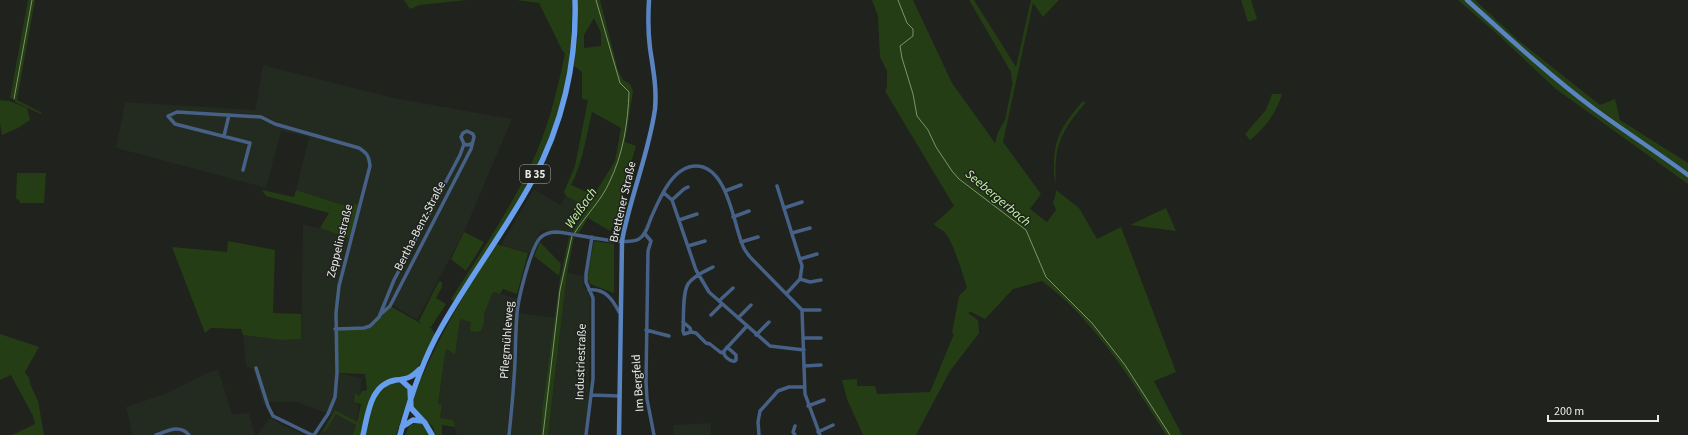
<svg xmlns="http://www.w3.org/2000/svg" width="1688" height="435" font-family="'Source Sans 3',sans-serif">
  <style>
    .built { fill: #232a1f }
    .green { fill: #253d15; fill-rule: evenodd }
    .lines { fill: none; stroke-linecap: round; stroke-linejoin: round }
    .stream { stroke: #7c956c; stroke-width: 1 }
    .street { stroke: #466086; stroke-width: 3.5 }
    .secondary { stroke: #5984c0; stroke-width: 4.5 }
    .primary { stroke: #679fed; stroke-width: 5.5 }
    .labels { text-anchor: middle; dominant-baseline: central; stroke-width: 3; stroke-linejoin: round; paint-order: stroke }
    .shield { fill: #1f221d; stroke: #acafab; stroke-width: 1 }
    .shield-label { font-size: 11px; font-weight: bold; fill: #e9ebe8 }
    .street-label { font-size: 12px; fill: #e9ebe8; stroke: #1f221d }
    .water-label { font-size: 13px; font-style: italic; fill: #c2f7a3; stroke: #1f221d }
  </style>
  <rect width="100%" height="100%" fill="#1f221d"/>
  <path class="built" d="M263 65 394 98 512 119 464 232 417 320 390 303 337 373 362 378 355 435H319L331 415 296 402H269L264 406 253 369 246 366 243 335 282 340 301 339 303 225 320 228 350 239 343 205 296 190 309 137 281 131 266 188 116 148 125 102 255 110Z
    M534 189 560 205 566 196 588 208 572 232 541 230 530 253 501 245Z
    M567 273 584 276 583 286 585 287 590 297 589 396 584 435H548Z
    M494 292 518 299 515 312 555 318 542 410 541 435H457L453 423 440 418 442 405 438 404 445 354 447 349 455 355 460 319 471 322H484L483 314 492 294Z
    M218 369 232 414 249 413 255 435H132L126 407 165 394 207 373Z
    M271 417 280 424 305 435H257Z
    M711 423V435H674L673 425Z"/>
  <path class="green" d="M28 0H35L17 100 42 113 41 114 15 102V99L10 98Z
    M404 0H467L420 5 410 9Z
    M516 0H572C572 27 571 53 566 79 551 162 498 231 454 301L451 299C478 257 507 214 529 169 547 132 557 93 565 53L562 50 539 3Z
    M578 0H600L618 70 623 80 630 84 633 91 625 142 636 146 623 191 616 221 610 231 588 218 579 233 572 232 588 208 566 196 564 192 575 166 588 100 582 99V72L574 66 577 39ZM594 18 601 33V46L584 48V35ZM592 112 621 128 615 161 594 195 571 185C583 162 586 137 592 112Z
    M872 0H913L952 83 995 143 998 132 1005 120 1013 81 1012 82 1011 72 969 0H974L1016 67 1031 0H1059L1043 17 1033 3 1003 142 1041 194 1030 209 1047 222 1056 210 1053 203C1054 199 1056 195 1056 191 1057 185 1054 179 1054 173 1053 139 1061 127 1082 102H1086C1058 135 1054 146 1056 190L1079 208 1097 239 1121 227 1176 372 1154 381 1182 435H1166C1131 379 1095 321 1042 281L1013 289 985 319 971 312 968 313 978 320 979 333 950 371 916 435H863L847 399 842 380 857 379V386H875L877 394 930 392 954 334 952 333 959 296 967 288C963 275 954 244 946 234 943 229 937 229 934 224L954 206 885 91 887 87V71L880 57 878 16Z
    M1241 0H1251L1257 19 1248 22Z
    M1458 0H1475L1518 40 1600 105 1615 99 1620 120 1688 163V184L1556 89 1496 33Z
    M1272 94H1282C1277 112 1265 128 1250 140L1245 134 1266 110Z
    M0 100 9 101 27 108 30 120 18 128 2 135 0 123Z
    M17 173H46L44 203H20L19 200 16 199Z
    M262 190 294 197 296 190 343 205 360 204 351 239 320 228 329 213 266 196Z
    M1166 208 1176 231 1130 225Z
    M464 232 484 242 466 271 451 259Z
    M569 237H574L567 273 548 435H541L542 410 560 279Z
    M228 241 275 250 273 313 301 314V339L282 340 243 335 241 329 211 328 205 333 172 247 227 252Z
    M594 241 614 244V293L590 284 587 277Z
    M540 242 561 264 559 276 534 256Z
    M496 244 528 253 517 294 503 289 500 294 494 292 492 294 484 314V322L481 331 477 332 470 331 471 322 460 319 455 355 447 349 445 354 438 404 442 405 440 418 453 420 455 427 442 425V435H435L433 427 413 407V398C436 341 463 295 496 244Z
    M439 281 442 282V287L436 298 446 304 431 327 427 326 431 328 435 334 425 356 413 374 375 389 370 398 360 435H353L356 425 336 414 325 432 323 431 335 410 357 422 361 404 354 402 355 393 359 396 362 391 367 390 365 374 337 373 335 329 370 326 390 306 422 324 419 321Z
    M0 334 39 347 25 372 29 378 31 386 38 401 44 435H12L35 424 33 416 11 375 0 380Z
    M393 383H399L405 384 407 388 408 398 396 435H365C369 415 371 391 393 383Z
    M417 422 422 424 429 435H405L409 426Z"/>
  <g class="lines">
    <path class="stream" d="M898 0 907 23 913 29V36L900 46 902 58 913 94 917 116 928 130 936 147 952 171 959 179 1026 230 1046 277 1092 323 1125 365 1170 435
      M14 99 32 0
      M574 234C585 216 601 201 609 183 623 155 628 123 629 92L620 83 596 0
      M543 435 560 290 572 236"/>
    <path class="street" d="M224 136 229 115
      M243 170 250 143 175 124 168 116 177 112 261 117 275 124 359 148C367 153 369 156 370 166L339 286 336 313 337 373 335 397 328 414 314 435
      M777 186 802 266 800 279 787 293
      M725 191 741 185
      M664 193 672 200 696 270 709 292 770 346 804 350
      M672 200 684 189 688 187
      M784 208 802 202
      M733 217 749 211
      M679 220 697 214
      M792 233 810 228
      M645 234 651 241 648 251 646 382 647 399 654 435
      M741 242 758 237
      M688 246 705 241
      M800 259 817 254
      M800 279 810 282 821 280
      M589 290C605 288 613 300 619 312H621
      M719 301 733 288
      M802 310H820
      M381 314 390 306 471 149 474 137 473 134 467 131 463 133 461 137 464 144 467 145 471 144
      M711 315 722 304
      M738 318 751 305
      M683 322 690 328 691 332 684 334 683 331C684 319 682 294 688 284 693 276 705 271 713 267
      M335 329 364 328 370 326 379 317 394 280 460 155 464 144
      M646 330 669 336
      M691 332 696 333 706 343 710 344 720 352 723 353
      M756 335 769 322
      M804 338H821
      M727 347 736 355V360L735 361C730 362 723 356 724 351L747 326
      M804 366 821 365
      M256 368 268 406 273 416 312 435
      M591 395 619 396
      M808 406 824 400
      M818 432 833 425
      M156 435C168 431 179 424 189 435
      M509 435C511 416 513 397 514 378 516 356 515 335 517 314 518 299 531 246 541 237 545 234 551 232 556 232 574 233 625 247 639 239 646 235 648 225 651 218 659 200 672 166 696 166 726 166 733 219 741 241 743 248 747 254 752 259L802 310 805 394 820 435
      M586 435 593 379V298L586 282V274L592 237
      M759 435 758 422 760 411 778 391 789 387H804
      M795 435 793 432 795 426"/>
    <path class="secondary" d="M1467 0C1508 37 1549 75 1593 108 1624 131 1657 152 1688 175
      M619 435 622 241C630 197 649 153 655 109 657 88 653 69 650 48 648 32 648 16 649 0"/>
    <path class="primary" d="M401 380 410 388 411 408 425 423 432 435
      M402 427 413 420 422 421
      M363 435C368 414 370 384 396 380 408 379 412 377 420 369
      M400 435C410 398 422 361 441 328 469 278 505 231 532 181 562 126 577 63 575 0"/>
  </g>
  <g class="labels">
    <rect class="shield" x="520" y="165" width="30" height="18" rx="3"/>
    <g class="shield-label">
      <text x="535" y="174">B 35</text>
    </g>
    <g class="street-label">
      <text transform="translate(623 202) rotate(-77)">Brettener Straße</text>
      <text transform="translate(420 226) rotate(-63)">Bertha-Benz-Straße</text>
      <text transform="translate(340 241) rotate(-76)">Zeppelinstraße</text>
      <text transform="translate(507 340) rotate(-86)">Pflegmühleweg</text>
      <text transform="translate(581 362) rotate(-88)">Industriestraße</text>
      <text transform="translate(638 383) rotate(-94)">Im Bergfeld</text>
    </g>
    <g class="water-label">
      <text transform="translate(998 198) rotate(40)">Seebergerbach</text>
      <text transform="translate(581 208) rotate(-55)">Weißach</text>
    </g>
  </g>
  <path d="M1548 415v6h110v-6" fill="none" stroke="#e9ebe8" stroke-width="2"/>
  <text x="1554" y="415" font-size="12" fill="#e9ebe8" stroke="#1f221d" stroke-width="3" paint-order="stroke">200 m</text>
</svg>
